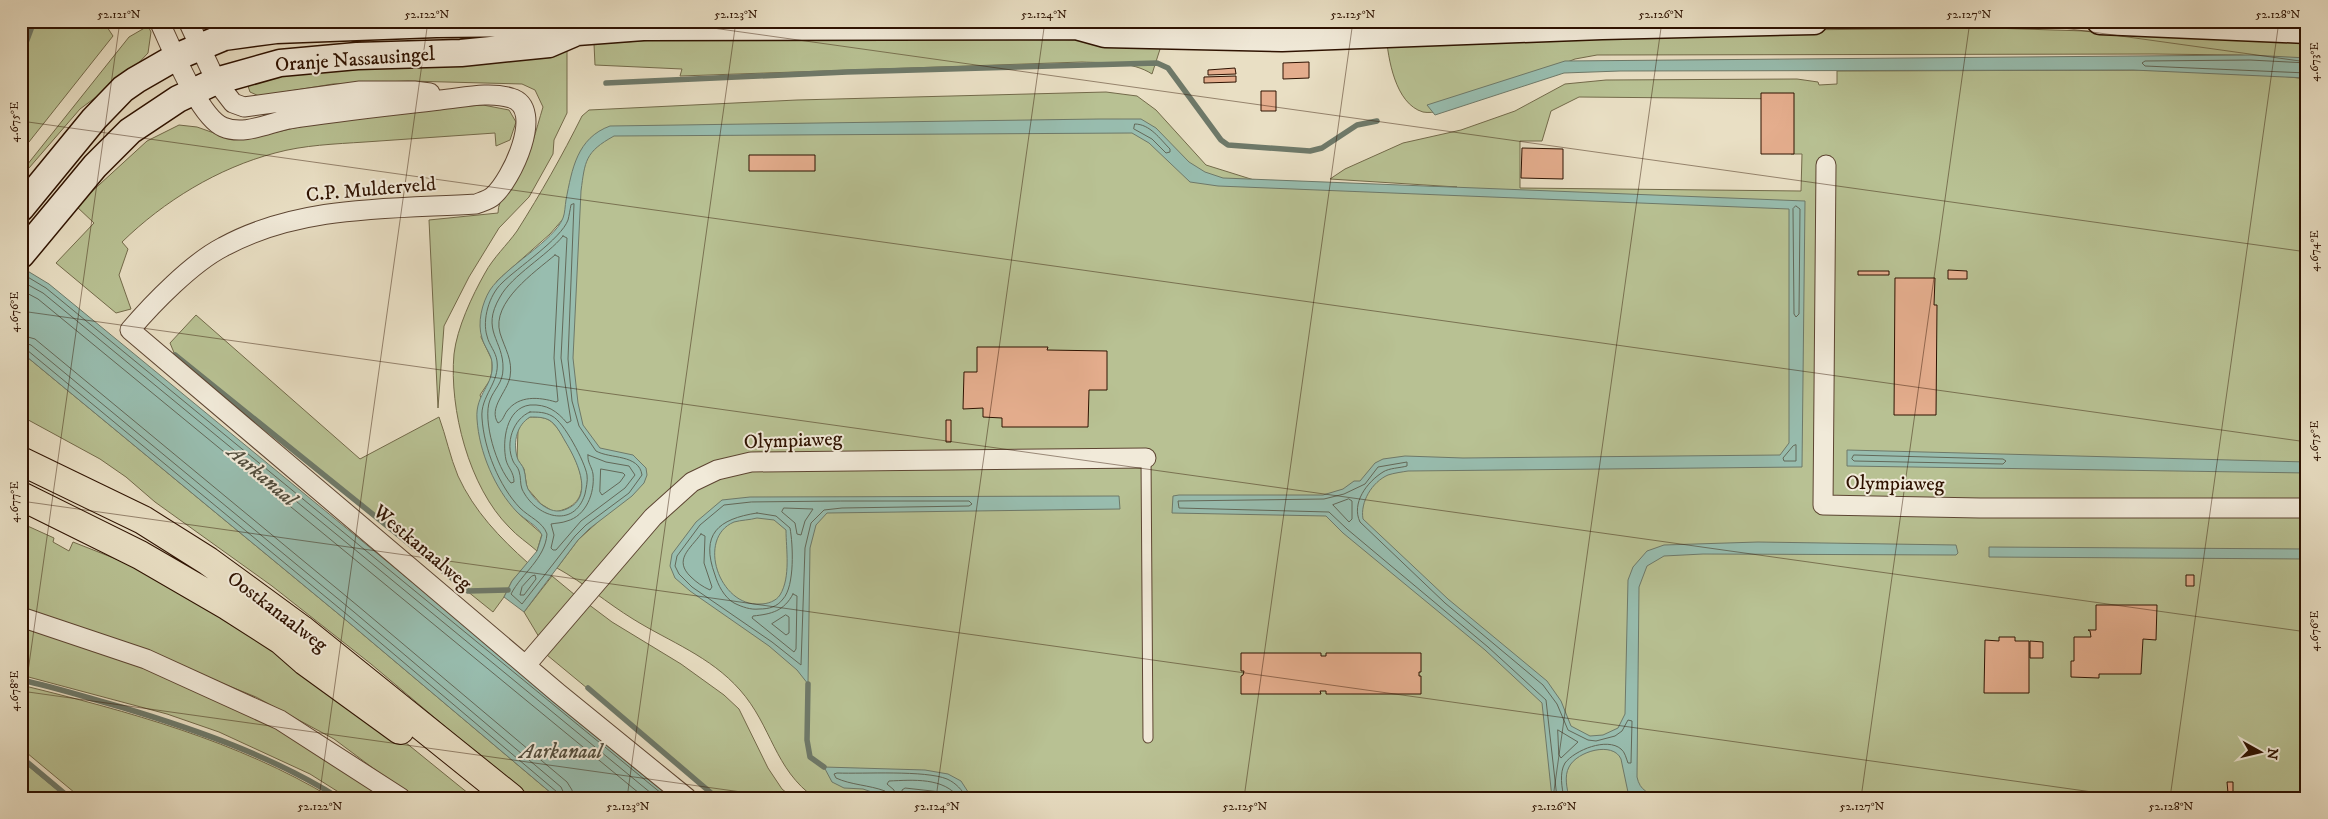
<svg xmlns="http://www.w3.org/2000/svg" width="2328" height="819" font-family="'IM FELL DW Pica',serif">
  <style>
    .green { fill: #b8c193; stroke: #736a4a; fill-rule: evenodd }
    .water { fill: #98bdaf; stroke: #6e7969; fill-rule: evenodd }
    .lines { fill: none; stroke-linecap: round; stroke-linejoin: round }
    .shore { stroke: #636858; stroke-width: 1 }
    .stream { stroke: #6e7969; stroke-width: 5.5 }
    .building { fill: #e4ad8d; stroke: #2e1201 }
    .lane-casing { stroke: #5d4532; stroke-width: 11 }
    .street-casing { stroke: #5d4532; stroke-width: 21 }
    .secondary-casing { stroke: #2e1201; stroke-width: 29 }
    .primary-casing { stroke: #2e1201; stroke-width: 30 }
    .lane { stroke: #f1ead9; stroke-width: 9 }
    .street { stroke: #f1ead9; stroke-width: 19 }
    .secondary { stroke: #f1ead9; stroke-width: 26 }
    .primary { stroke: #e9dfc4; stroke-width: 28 }
    .ticks { fill: none; stroke: #2e1201; stroke-width: 1; stroke-opacity: 0.45 }
    .labels { text-anchor: middle; dominant-baseline: central; stroke-width: 4; stroke-linejoin: round; paint-order: stroke }
    .street-label { font-size: 20px; fill: #2e1201; stroke: #f1ead9 }
    .water-label { font-size: 21px; font-style: italic; fill: #534e3e; stroke: #f1ead9 }
    .neatline { fill: none; stroke: #2e1201; stroke-width: 2 }
    .ticks-label { font-size: 12px; text-anchor: middle; fill: #2e1201 }
  </style>
  <rect width="100%" height="100%" fill="#e9dfc4"/>
  <filter id="stains"><feTurbulence type="fractalNoise" baseFrequency=".004" numOctaves="4"/><feColorMatrix values="0 0 0 0 .2 0 0 0 0 .09 0 0 0 0 .02 0 0 0 .5 -.17"/></filter>
  <radialGradient id="worn" r=".72"><stop offset=".6" stop-color="#630" stop-opacity="0"/><stop offset="1" stop-color="#630" stop-opacity=".3"/></radialGradient>
  <path class="green" d="M21 21H110L105 24 113 36 21 152V70L27 61 21 68Z
    M148 26 151 32 148 53 131 71 80 109 29 168 27 165 129 37Z
    M1991 28 2307 38V63L2240 55 2153 54 1597 55 1575 59 1439 112C1435 112 1428 113 1423 112 1395 104 1388 58 1386 34Z
    M915 34 1162 43 1152 74C1132 61 1105 63 1082 62L680 76 682 69 595 65 594 44 701 37Z
    M567 51V113L554 140 553 154 529 197 499 228 469 277 444 326 438 408 429 220 498 213C498 197 511 189 518 177 530 156 536 130 543 107L535 90 522 84 408 81 333 84 259 96 250 92 247 83 275 73 437 65Z
    M2156 70 2264 74 2307 79V798H815C774 769 772 726 740 690 710 656 670 642 633 619 607 603 584 583 557 568L578 540 601 519 565 416 563 219 550 234 497 281 481 337 492 360V371L490 380 480 395 519 514 542 534 537 551C528 543 517 536 509 527 469 487 449 409 454 354 457 328 472 296 485 273 493 258 507 245 517 231 541 193 562 156 582 116L589 110 797 100 1106 92 1137 96 1156 110 1206 165 1270 185 1457 187 1330 179 1345 169 1403 143 1461 130 1515 111 1565 84 1606 80 1797 79 1818 82 1819 85 1837 84V71ZM1579 97 1793 99 1791 154H1802L1801 191 1520 188V141H1542L1551 111Z
    M483 105 509 110 516 122 510 140 496 146 495 133C452 136 408 139 365 142 335 144 304 145 275 153 218 168 164 201 122 242L128 249 119 275 131 309 116 313 56 263 94 223 76 206 147 141 179 125 197 127 231 139 258 136 360 114Z
    M196 315 360 459 439 417C446 436 450 457 458 476 474 511 500 538 528 563L512 581 504 597 493 612 175 355 170 343Z
    M21 352 347 621 557 798H530L371 664 272 586 155 502 126 477 100 459 21 416Z
    M530 417C537 417 544 417 549 420 556 424 562 435 566 442 581 467 597 505 554 512L541 504 527 488 524 469 517 459 518 430 522 422Z
    M21 523 54 538 53 542 69 551 73 542 139 568 225 617 368 712 474 798H413L334 739 256 697 148 653 21 610Z
    M552 576 575 595 539 637 524 612Z
    M588 604 612 622 681 664 724 695 739 709 768 768 782 789 793 798H720L547 655Z
    M21 624 143 665 235 703 389 798H348L310 774 219 732 167 714 21 675Z
    M21 685C127 711 238 741 332 798H81L21 748Z
    M21 760 67 798H21Z"/>
  <path class="water" d="M2250 55 2307 58V78L2133 70 1620 71 1564 73 1435 115 1427 105 1565 61Z
    M1099 119H1141L1156 128 1189 162 1205 172 1223 178 1805 201 1802 467 1408 471C1402 472 1394 473 1388 475 1372 482 1360 502 1363 519L1448 599 1547 681 1561 701 1571 726 1590 736 1603 735 1618 728 1625 714 1628 580 1633 567 1647 551 1664 545 1758 542 1956 545 1958 553 1956 555 1703 554 1664 556 1647 566 1639 587 1637 777C1640 791 1648 793 1662 798L1629 797 1621 759C1613 741 1577 751 1569 767 1564 776 1567 788 1569 798H1552L1542 703 1485 650 1343 533 1326 516 1172 513 1173 496 1179 495H1323L1343 489 1354 481H1360L1375 463 1383 459 1405 456 1463 458 1780 455 1789 443V209L1218 186 1190 182 1149 143 1132 133 614 136C585 152 585 161 581 191L573 358 578 403 583 425 600 448 633 455 646 468 647 475 644 483 632 496 589 529 578 540 524 612 504 597 512 581 537 551 542 535C537 525 525 520 517 512 495 489 479 452 477 419 475 393 495 385 492 362 491 354 484 346 482 338 477 323 482 303 490 290 506 266 554 241 563 218 565 213 565 206 566 200 572 169 577 138 610 126ZM530 417C537 417 543 417 549 420 556 424 561 434 565 441 576 459 597 499 564 510 550 515 535 501 528 489 525 483 526 476 524 470 523 465 518 462 517 457 513 441 517 425 530 417Z
    M21 267 49 284 675 798H557L347 621 21 352Z
    M1847 450 2307 462V473L1847 466Z
    M1119 496 1120 509 827 513 816 525 810 548 808 684 797 670 769 646 690 591 675 578 670 566 672 554 696 522 722 500 750 497ZM757 518 774 520 786 530C786 549 791 577 780 595 776 601 768 604 760 604 719 607 696 538 734 522 741 520 750 520 757 518Z
    M1989 547 2307 549V559L1989 557Z
    M824 767 925 770 948 774 961 781 972 798H889L863 789 844 788 832 782Z"/>
  <g class="lines">
    <path class="shore" d="M2307 63 2250 60 2145 61 2142 63 2145 66 2307 73
      M1135 124C1150 124 1160 139 1170 149V152L1166 153 1152 139 1134 129Z
      M574 204 568 359 572 401 579 426 596 451C610 459 639 454 642 475L629 493 586 525 575 536 522 604 511 594C522 573 545 559 547 534 543 522 529 517 520 508 499 486 484 449 482 418 480 396 500 383 497 361 496 352 489 345 487 336 482 320 489 295 502 283 517 268 561 239 568 220 569 216 570 210 571 205Z
      M1796 206 1800 209 1799 314 1796 317 1794 314 1793 209Z
      M563 236 567 238 561 358 571 421 567 423C557 411 547 404 530 405 506 408 502 441 506 460 508 468 514 472 514 482L511 483C497 468 482 420 490 400 494 389 503 383 503 369 504 340 480 331 500 297 512 275 547 256 563 236Z
      M555 255 559 257 554 358 558 401 556 402C539 397 519 395 507 411 504 415 503 421 498 423 488 408 507 392 510 377 513 360 505 349 500 333 491 302 535 272 555 255Z
      M21 273 46 288 667 798
      M21 281 43 293 657 798
      M21 290 38 299 645 798
      M21 335 35 339 358 606 567 782 572 790 573 798
      M21 342 31 345 354 612 561 787 566 798
      M21 349 27 350 350 617 557 792 559 798
      M530 412C538 412 545 412 552 416 564 422 585 462 587 475 588 481 586 488 585 494 574 530 535 517 522 489 520 484 521 477 519 471 518 467 514 464 513 461 505 443 513 419 530 412Z
      M1796 445V461H1784L1783 458 1793 446Z
      M588 455 606 462 629 466 635 475 625 488 581 521 556 550H553L551 548 554 535 551 524C556 523 562 523 567 521 586 516 595 493 593 474 592 467 587 462 588 455Z
      M1854 455 2003 459 2006 461 2003 464 1854 461 1852 459Z
      M601 469 623 473 625 475 620 482 602 495 600 492Z
      M1349 499 1352 501V519L1349 522 1333 505Z
      M841 501H969L972 504 969 506 842 508 824 510 811 523 805 548 801 665 772 642 692 587 679 574 675 566 677 556 700 525 724 505 751 502Z
      M784 508 813 509 805 521 801 535 797 534 795 523 782 512Z
      M757 513 776 516 790 528C793 544 795 586 783 599 777 607 769 609 759 609 751 610 742 607 734 603 724 597 718 585 715 575 700 534 718 519 757 513Z
      M701 534 705 536 704 563 712 587 710 590C703 587 696 582 691 577 673 560 690 549 701 534Z
      M532 576 535 575 536 579 524 595H520L522 587Z
      M793 594 797 596 796 649 794 652 752 618 753 616C772 614 784 611 793 594Z
      M786 615 789 617V633L786 635 772 624Z
      M1558 730 1578 742 1561 758 1559 755Z
      M889 798 885 791C869 785 851 785 836 778L834 774 837 773C864 774 925 770 947 779 956 783 962 790 967 798
      M895 798 894 790 887 784 889 781C913 780 944 777 959 798
      M903 798 902 790 905 788 941 792 950 798
      M1557 798 1546 700 1488 647 1347 529 1329 512 1179 508 1178 501 1324 499 1344 494 1365 484 1378 467 1407 462V466C1400 468 1389 468 1383 472 1367 482 1351 503 1360 522L1445 603 1543 685 1557 704 1568 730 1588 740 1596 741 1615 736 1622 731 1628 720 1632 721 1631 763H1628C1626 758 1625 752 1621 749 1607 737 1575 750 1565 763 1559 773 1562 788 1564 798"/>
    <path class="stream" d="M21 56 34 21
      M606 83 847 72 1157 63 1168 68 1221 140 1228 145 1310 151 1322 148 1357 125 1377 121
      M175 355 468 591 508 590
      M21 680C55 687 88 698 121 707 197 730 272 756 339 798
      M808 684 807 740 810 757 824 767
      M588 688 717 798
      M21 757 70 798"/>
  </g>
  <path class="building" d="M1309 62V78L1283 79V63Z
    M1235 68 1236 74 1208 75V70Z
    M1236 76V82L1204 83V77Z
    M1261 91H1276V111H1261Z
    M1761 93H1794V154H1761Z
    M1522 148 1563 149V179L1521 178Z
    M749 155H815V171H749Z
    M1948 270 1967 271V279H1948Z
    M1858 271H1889V275H1858Z
    M1895 278H1935L1934 305H1937L1936 415H1894Z
    M977 347H1048L1047 350 1107 351V390H1089L1088 427H1002V418L983 417V408L963 409 964 372H977Z
    M946 420H951V442H946Z
    M2186 575H2194V586H2186Z
    M2096 605H2157L2156 640 2143 639 2141 674H2099V678L2071 677V661H2074V637H2091L2090 631 2088 630H2096Z
    M1999 637H2015V641H2029V693H1984L1985 640 1999 641Z
    M2030 641 2043 642V658H2030Z
    M1241 653H1321V656H1326V653H1421V672H1419V676H1421V694H1326V691H1320L1321 694H1241V676L1243 675 1244 671H1241Z
    M2227 782H2233V793H2228Z"/>
  <g class="lines">
    <g class="lane-casing">
      <path id="lane" d="M1146 458 1148 738"/>
    </g>
    <g class="street-casing">
      <path id="street" d="M159 21C171 46 199 117 223 127 244 136 268 123 289 119 339 111 389 106 440 100 462 98 489 91 511 98 546 108 511 181 493 196 489 200 481 202 476 204 391 209 300 205 223 247 192 263 153 303 130 330L558 693 687 798
        M188 21 216 81 233 103 244 107 360 91H414L430 93
        M1826 165 1823 505 1980 508H2307
        M21 617 146 659 280 720 401 798
        M526 665 653 517 692 482 717 470 751 462 1146 458"/>
    </g>
    <g class="secondary-casing">
      <path id="secondary" d="M2100 21 2307 30
        M21 208 94 119 123 89 136 80 176 57 224 37 276 30 436 24 549 23 577 32
        M21 255 95 166 130 131 178 99 216 81 280 63 357 56 461 53 549 44 577 32 643 27 1076 26 1105 34 1282 38 1602 26 1814 21"/>
    </g>
    <g class="primary-casing">
      <path id="primary" d="M21 461 143 520 208 561 301 629 511 798
        M21 496 140 555 228 606 281 640 305 661 400 730"/>
    </g>
    <use href="#lane" class="lane"/>
    <use href="#street" class="street"/>
    <use href="#secondary" class="secondary"/>
    <use href="#primary" class="primary"/>
  </g>
  <path class="ticks" d="M663 21 2307 252M2013 21 2307 62M21 121 2307 442M21 311 2307 632M21 501 2135 798M21 691 784 798M21 721 120 21M319 798 428 21M627 798 736 21M936 798 1045 21M1244 798 1353 21M1553 798 1662 21M1861 798 1970 21M2170 798 2279 21"/>
  <g class="labels">
    <g class="street-label">
      <text transform="translate(355 60) rotate(-4)">Oranje Nassausingel</text>
      <text transform="translate(371 190) rotate(-5)">C.P. Mulderveld</text>
      <text transform="translate(793 441) rotate(-2)">Olympiaweg</text>
      <text transform="translate(1895 484) rotate(1)">Olympiaweg</text>
      <text transform="translate(422 548) rotate(40)">Westkanaalweg</text>
      <text transform="translate(277 612) rotate(37)">Oostkanaalweg</text>
    </g>
    <g class="water-label">
      <text transform="translate(262 476) rotate(40)">Aarkanaal</text>
      <text x="561" y="752">Aarkanaal</text>
    </g>
  </g>
  <rect width="2328" height="819" fill="none" stroke="#e9dfc4" stroke-width="55"/>
  <g transform="translate(2260 752) rotate(98)" stroke="#f1ead9" stroke-width="4" paint-order="stroke">
  <path d="M0-4L9 19L0 12L-9 19Z" fill="#2e1201"/>
  <text y="-8" font-size="14" font-weight="bold" text-anchor="middle" fill="#2e1201">N</text>
  </g>
  <rect x="28" y="28" width="2272" height="764" class="neatline"/>
  <g class="ticks-label">
    <text x="119" y="18">52.121°N</text>
    <text x="427" y="18">52.122°N</text>
    <text x="736" y="18">52.123°N</text>
    <text x="1044" y="18">52.124°N</text>
    <text x="1353" y="18">52.125°N</text>
    <text x="1661" y="18">52.126°N</text>
    <text x="1969" y="18">52.127°N</text>
    <text x="2278" y="18">52.128°N</text>
    <text transform="translate(2314 62) rotate(-90)" y="4">4.673°E</text>
    <text transform="translate(14 122) rotate(-90)" y="4">4.675°E</text>
    <text transform="translate(2314 251) rotate(-90)" y="4">4.674°E</text>
    <text transform="translate(14 312) rotate(-90)" y="4">4.676°E</text>
    <text transform="translate(2314 441) rotate(-90)" y="4">4.675°E</text>
    <text transform="translate(14 502) rotate(-90)" y="4">4.677°E</text>
    <text transform="translate(2314 631) rotate(-90)" y="4">4.676°E</text>
    <text transform="translate(14 691) rotate(-90)" y="4">4.678°E</text>
    <text x="320" y="810">52.122°N</text>
    <text x="628" y="810">52.123°N</text>
    <text x="937" y="810">52.124°N</text>
    <text x="1245" y="810">52.125°N</text>
    <text x="1554" y="810">52.126°N</text>
    <text x="1862" y="810">52.127°N</text>
    <text x="2171" y="810">52.128°N</text>
  </g>
  <rect width="100%" height="100%" filter="url(#stains)"/>
  <rect width="100%" height="100%" fill="url(#worn)"/>
</svg>
